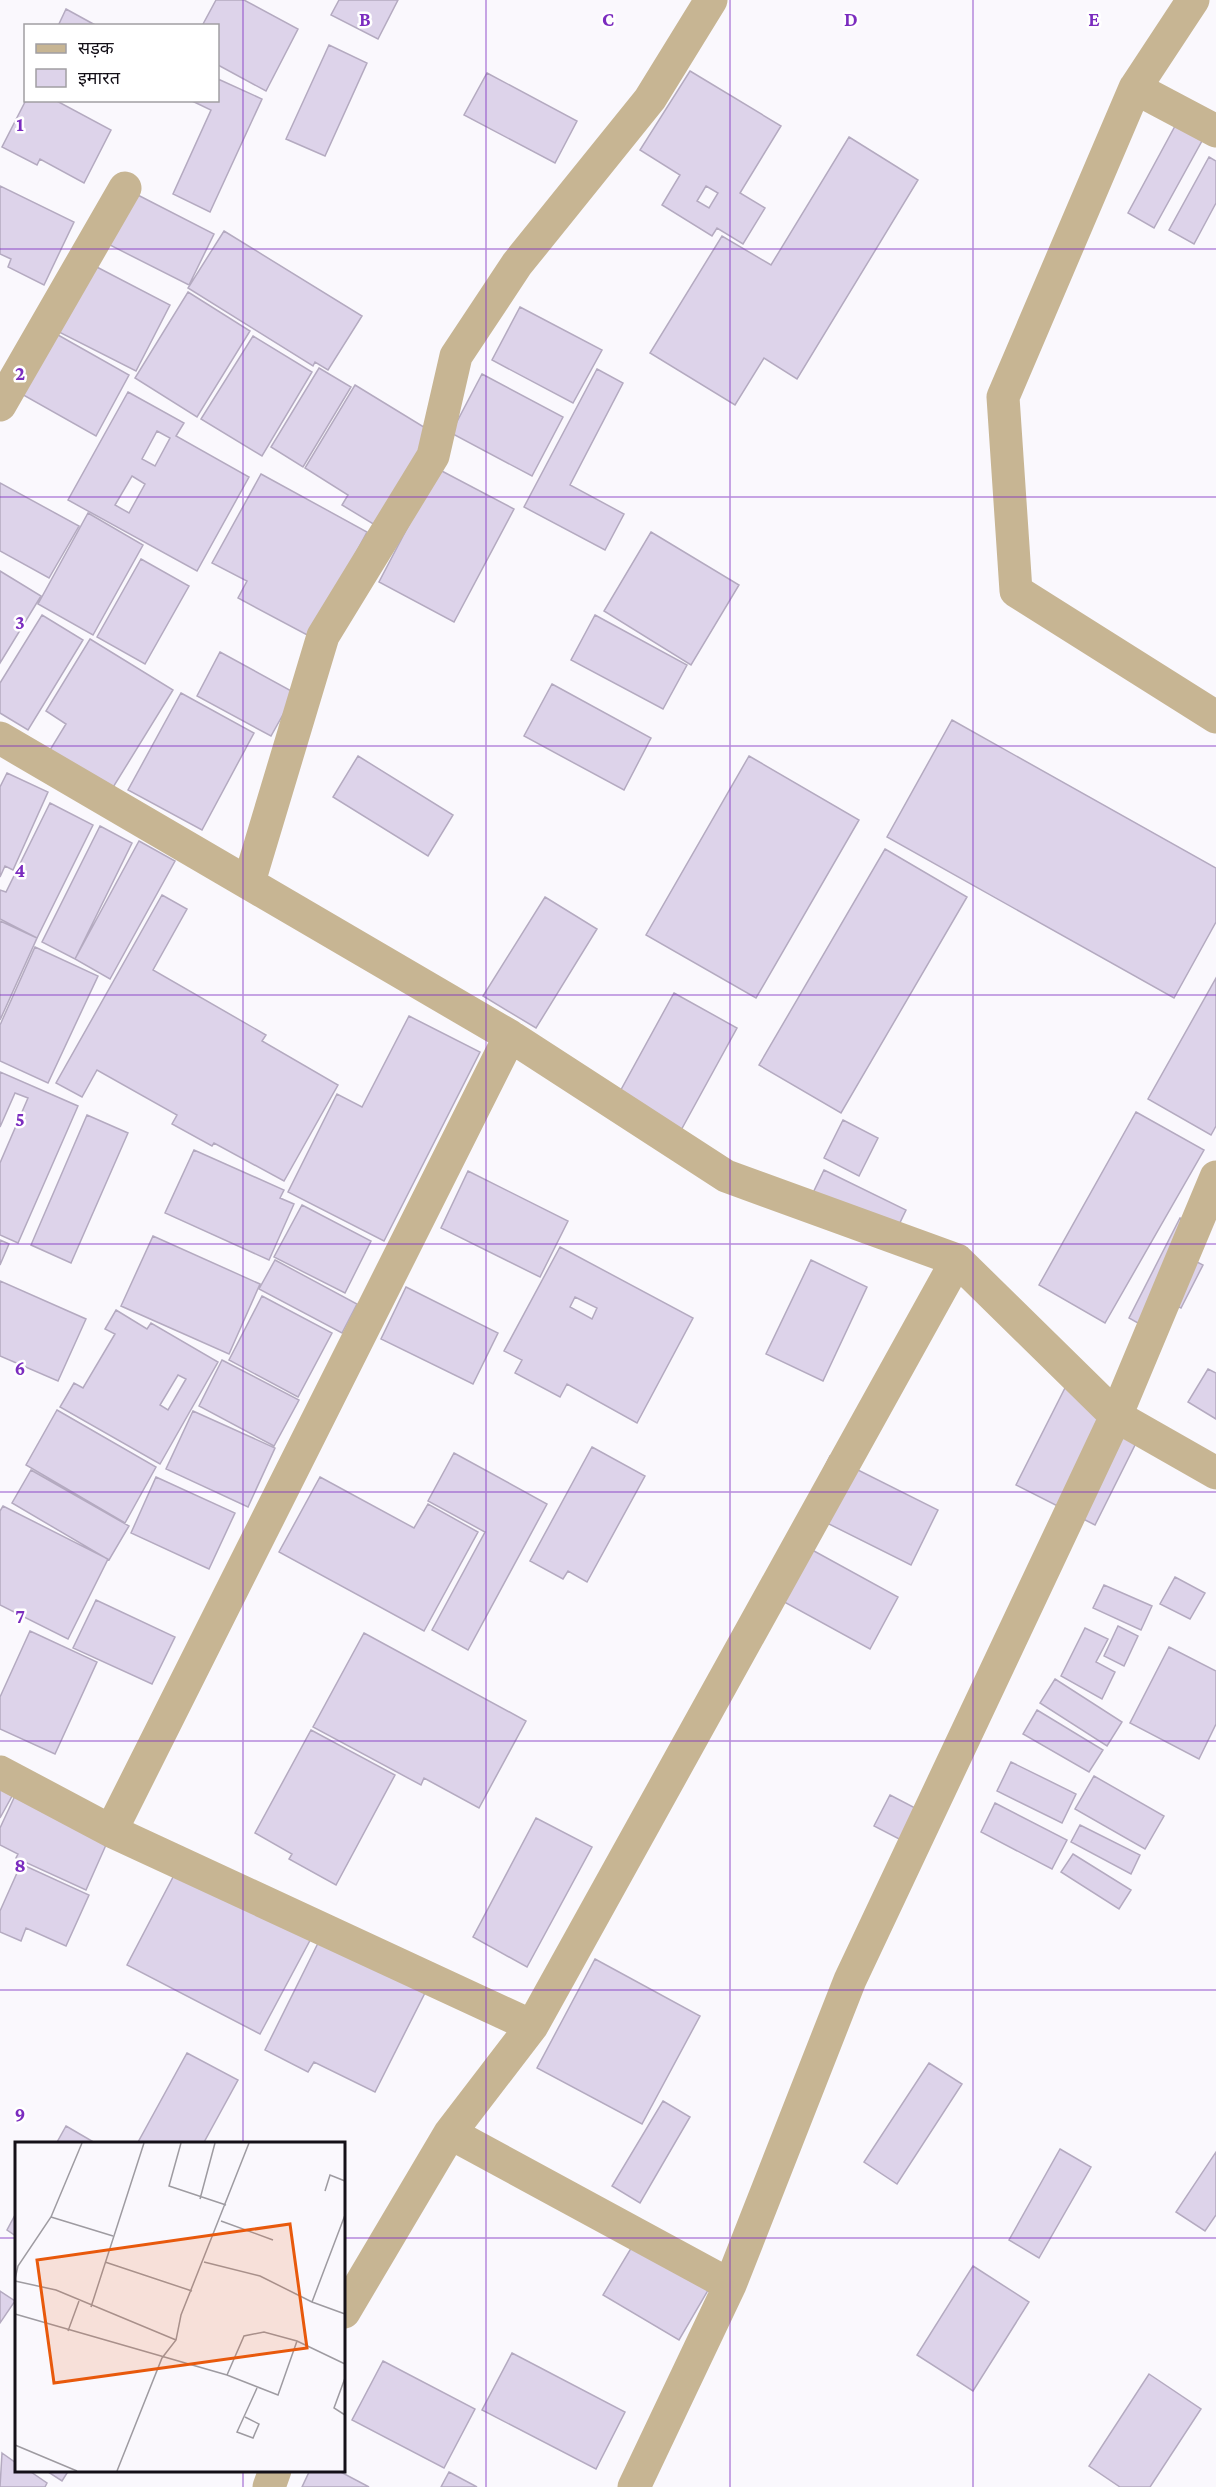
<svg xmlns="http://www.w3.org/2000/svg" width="1216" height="2487" font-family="'Crimson Pro','Noto Sans Devanagari',serif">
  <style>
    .building { fill: #ddd3ea; stroke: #b4aac0; stroke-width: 1.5; fill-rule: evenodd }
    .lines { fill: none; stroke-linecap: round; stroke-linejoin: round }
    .minor { stroke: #c7b593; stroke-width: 33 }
    .grid { fill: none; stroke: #7b2cbf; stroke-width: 1.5; stroke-opacity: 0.55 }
    .inset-road { fill: none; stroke: #9e9ba1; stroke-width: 1.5 }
    .view { fill: #e8590c; fill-opacity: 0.15; stroke: #e8590c; stroke-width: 3 }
    .inset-edge { fill: none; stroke: #141018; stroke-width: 3 }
    .grid-label { font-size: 20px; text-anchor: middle; font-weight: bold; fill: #7b2cbf; stroke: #fff; stroke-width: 5; stroke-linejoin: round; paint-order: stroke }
  </style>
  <rect width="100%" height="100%" fill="#faf8fd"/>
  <path class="building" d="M216 0H244L298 29 266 91 218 65V26H202Z
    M339 0H398L378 39 331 15Z
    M66 9 97 26H58Z
    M329 45 367 63 325 156 286 139Z
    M690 71 781 126 740 193 765 208 743 244 717 228 712 236 662 205 680 175 640 150ZM706 186 718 193 709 208 697 201Z
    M487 73 577 121 555 163 464 115Z
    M218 79 262 99 210 212 173 194 211 110 190 100H218Z
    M26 100H55L111 130 84 183 40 159 37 165 2 147Z
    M1181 115 1208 130 1154 228 1128 213Z
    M849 137 918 180 797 379 764 358 735 405 650 353 722 236 771 265Z
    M1209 157 1216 161V203L1194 244 1169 230Z
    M0 186 74 222 44 285 8 267 11 259 0 254Z
    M130 191 214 234 189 285 104 242Z
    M224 231 362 316 328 370 315 362 313 366 188 288Z
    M91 264 170 305 136 371 57 331Z
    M188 292 250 331 197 417 135 378Z
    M520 307 602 350 573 403 492 360Z
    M51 331 129 375 96 436 18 392Z
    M253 336 312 372 262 456 201 419Z
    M319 368 351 387 303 467 271 447Z
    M597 369 623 383 570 485 624 514 605 550 524 507Z
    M482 374 563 417 532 476 451 433Z
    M355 385 432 432 375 525 342 505 348 495 305 468Z
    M128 392 184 423 176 436 249 477 197 571 68 500ZM157 431 170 438 155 466 142 459ZM132 476 145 484 129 513 115 505Z
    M438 469 514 509 454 622 379 582Z
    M261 474 367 532 311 637 238 598 247 581 212 563Z
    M0 483 79 526 49 578 0 551Z
    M88 513 143 545 93 635 38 604Z
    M651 532 739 585 691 665 604 611Z
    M141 559 189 586 145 664 97 637Z
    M0 571 41 596 0 663Z
    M42 615 83 640 28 730 0 713V683Z
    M595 615 687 665 663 709 571 660Z
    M90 639 173 690 112 789 50 750 66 724 46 711Z
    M220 652 295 693 271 736 197 696Z
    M552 684 651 738 624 790 524 736Z
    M181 693 254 733 202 830 128 790Z
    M952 720 1216 868V922L1174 998 887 837Z
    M358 756 453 815 428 856 333 797Z
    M749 756 859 820 756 998 646 935Z
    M7 773 48 792 13 870 5 866 0 877V787Z
    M50 803 93 825 37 938 0 919V890L6 892Z
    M100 826 132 843 75 959 42 942Z
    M139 841 175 861 110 979 75 959Z
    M885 849 967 897 841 1113 759 1065Z
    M162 895 187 909 153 970 266 1035 262 1041 338 1085 284 1181 214 1143 212 1146 172 1124 177 1115 97 1070 82 1097 56 1083Z
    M545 897 597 929 536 1028 483 996Z
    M0 921 37 938 0 1020Z
    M35 947 98 976 48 1083 0 1061V1025Z
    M1216 978V1126L1211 1135 1148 1099Z
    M674 993 737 1028 680 1132 617 1097Z
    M409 1016 480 1052 384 1241 288 1192 337 1094 362 1107Z
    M0 1072 78 1106 18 1243 0 1235V1163L28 1098 15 1093 0 1127Z
    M1136 1112 1204 1150 1105 1323 1039 1285Z
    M87 1115 128 1133 71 1263 31 1245Z
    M843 1120 878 1138 859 1176 824 1158Z
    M194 1150 284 1190 280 1198 294 1204 269 1260 165 1213Z
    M824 1170 906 1210 894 1235 812 1195Z
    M468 1171 568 1221 540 1277 441 1228Z
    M302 1205 371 1241 345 1293 274 1257Z
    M1180 1218 1205 1230 1191 1259 1203 1265 1181 1308 1167 1301 1152 1331 1129 1318Z
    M153 1236 260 1284 229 1354 121 1306Z
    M0 1240 9 1244 0 1265Z
    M560 1247 693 1318 637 1423 567 1384 560 1397 515 1373 522 1360 504 1351ZM575 1297 597 1308 592 1319 570 1307Z
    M275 1260 357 1304 342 1333 259 1289Z
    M811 1260 867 1287 823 1381 766 1354Z
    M0 1281 86 1319 58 1381 0 1356Z
    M406 1287 498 1333 473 1384 381 1339Z
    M262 1296 332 1333 298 1397 229 1360Z
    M116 1310 147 1329 151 1323 218 1362 160 1464 60 1407 74 1383 83 1388 115 1334 105 1329ZM178 1375 186 1379 168 1410 160 1405Z
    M222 1360 299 1400 274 1446 199 1406Z
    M1208 1369 1216 1373V1419L1188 1402Z
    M1067 1384 1146 1423 1095 1525 1016 1485Z
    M57 1410 156 1467 125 1523 26 1465Z
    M193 1411 275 1448 248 1507 166 1469Z
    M592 1447 645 1476 587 1582 568 1571 563 1579 530 1561Z
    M454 1453 547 1504 468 1650 432 1630 485 1532 428 1501Z
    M830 1456 938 1510 911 1565 803 1511Z
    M31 1470 129 1526 109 1560 12 1503Z
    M156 1477 235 1513 209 1569 131 1533Z
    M320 1477 414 1528 428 1504 478 1532 424 1631 279 1552Z
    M3 1506 108 1559 68 1639 0 1605V1511Z
    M794 1540 898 1597 870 1649 766 1592Z
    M1175 1577 1205 1593 1190 1619 1160 1604Z
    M1104 1585 1152 1606 1141 1630 1093 1608Z
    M96 1600 175 1637 152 1684 73 1648Z
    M1118 1626 1138 1636 1124 1666 1104 1656Z
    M1085 1628 1108 1639 1096 1662 1115 1672 1102 1699 1061 1676Z
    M30 1631 97 1662 55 1754 0 1729V1697Z
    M364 1633 526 1721 479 1808 424 1778 421 1785 313 1727Z
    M1169 1647 1216 1671V1724L1199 1759 1130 1723Z
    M1055 1679 1122 1722 1107 1746 1040 1703Z
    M1037 1710 1103 1750 1089 1772 1023 1734Z
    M311 1730 395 1775 336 1885 289 1859 292 1854 255 1833Z
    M1011 1762 1076 1794 1062 1823 997 1791Z
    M0 1766 22 1778 0 1818Z
    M1094 1776 1164 1816 1145 1849 1075 1809Z
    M20 1785 114 1827 86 1890 16 1858 18 1854 0 1845V1828Z
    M890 1795 919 1810 903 1841 874 1826Z
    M995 1803 1067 1840 1052 1869 981 1832Z
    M536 1818 592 1847 527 1967 473 1937Z
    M1080 1825 1140 1855 1131 1874 1071 1842Z
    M1073 1854 1131 1890 1119 1909 1061 1872Z
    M182 1860 315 1931 260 2034 127 1965Z
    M21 1864 89 1895 66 1946 26 1928 21 1941 0 1932V1911Z
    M329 1921 434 1975 375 2092 314 2062 308 2072 265 2050Z
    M595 1959 700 2016 642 2124 537 2068Z
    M187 2053 238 2080 203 2144H137Z
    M929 2063 962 2084 897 2184 864 2162Z
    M663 2101 690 2117 640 2203 612 2186Z
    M66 2126 97 2144H56Z
    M1060 2149 1091 2167 1039 2258 1009 2240Z
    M1216 2152V2215L1205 2231 1176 2212Z
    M16 2213V2236L7 2230Z
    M639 2235 714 2280 679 2340 603 2295Z
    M973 2266 1029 2302 973 2391 917 2355Z
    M0 2291 15 2301 0 2323Z
    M512 2353 625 2412 596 2469 482 2410Z
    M383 2361 475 2409 444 2468 352 2420Z
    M1149 2374 1201 2409 1150 2487H1120L1089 2466Z
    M2 2453 16 2463V2470H28L47 2483 45 2487H0Z
    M45 2470H69L62 2481Z
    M310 2470H337L369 2487H302Z
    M449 2472 477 2487H441Z"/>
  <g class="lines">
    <path class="minor" d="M1193 0 1135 88 1003 397 1016 591 1216 717
      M1135 88 1216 131
      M0 405 125 188
      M0 738 510 1036 726 1176 957 1260 1116 1416 1216 1473
      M249 882 323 636 433 456 456 356 517 264 650 99 711 0
      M0 1772 111 1831 532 2026
      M111 1831 510 1036
      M450 2133 730 2285
      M344 2312 450 2133 532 2026 957 1260
      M269 2487 275 2470
      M634 2487 730 2285 850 1980 1116 1416 1216 1177"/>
  </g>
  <path class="grid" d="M243 0V2144M486 0V2487M730 0V2487M973 0V2487M0 249H1216M0 497H1216M0 746H1216M0 995H1216M0 1244H1216M0 1492H1216M0 1741H1216M0 1990H1216M0 2238H16M344 2238H1216M243 2470V2487"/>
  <g transform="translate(15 2142)">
    <rect width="330" height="330" fill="#faf8fd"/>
    <path class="inset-road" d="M166 1 154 44 211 63M310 49 315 33 330 39M185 57 200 1M330 73 297 160 330 172M36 75 98 94M206 79 258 98M90 120 177 149M189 120 245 134 297 160M0 137 3 124 36 75 67 1M0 139 41 148 161 198M76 165 129 1M0 172 212 233 263 253 282 199M53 189 64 159M212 233 229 194 249 190 282 199 330 222M330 236 319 266 330 273M230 275 244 282 238 296 222 290 242 246M0 303 62 329M102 329 147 216 161 198 166 173 234 1"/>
    <path class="view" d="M275 82 292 206 39 241 22 118Z"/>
    <rect width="330" height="330" class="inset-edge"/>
  </g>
  <g class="grid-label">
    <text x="365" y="26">B</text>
    <text x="608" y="26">C</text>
    <text x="851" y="26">D</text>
    <text x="1094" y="26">E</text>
    <text x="20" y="131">1</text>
    <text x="20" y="380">2</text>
    <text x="20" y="629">3</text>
    <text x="20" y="877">4</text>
    <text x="20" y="1126">5</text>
    <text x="20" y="1375">6</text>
    <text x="20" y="1623">7</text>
    <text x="20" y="1872">8</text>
    <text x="20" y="2121">9</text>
  </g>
  <rect x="24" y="24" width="195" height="78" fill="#ffffff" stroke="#a19fa3" stroke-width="1.5"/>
  <rect x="36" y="44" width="30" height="9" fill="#c7b593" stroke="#a19fa3" stroke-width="1.5"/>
  <text x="78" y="54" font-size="18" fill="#141018">सड़क</text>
  <rect x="36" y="69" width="30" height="18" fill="#ddd3ea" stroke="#a19fa3" stroke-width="1.5"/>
  <text x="78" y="84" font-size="18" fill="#141018">इमारत</text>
</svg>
